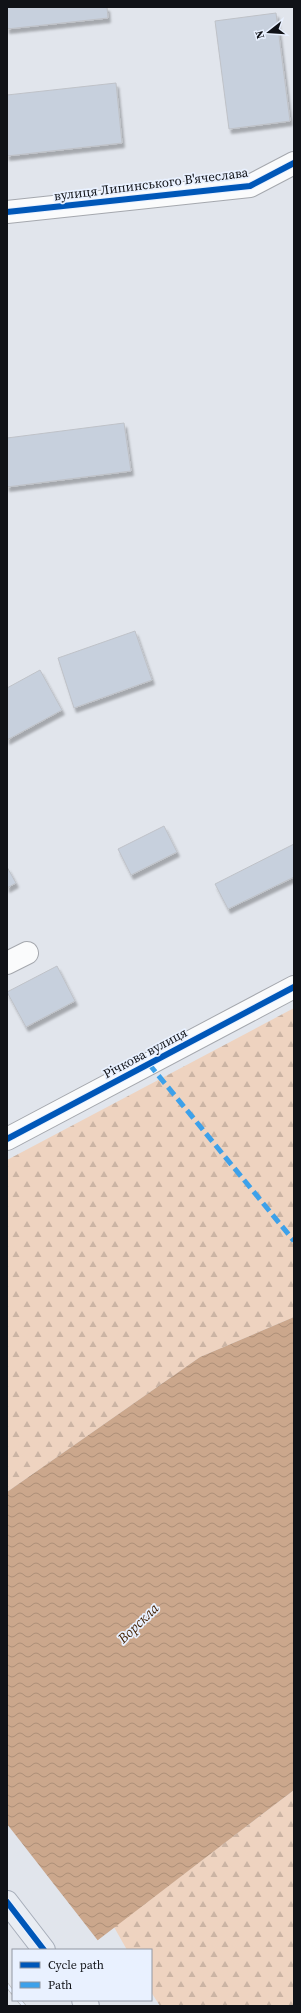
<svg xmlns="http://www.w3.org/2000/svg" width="301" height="2013" font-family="'Source Serif 4',serif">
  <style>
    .forest { fill: url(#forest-firs) }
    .water { fill: url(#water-waves) }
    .pier { fill: #e1e5ec }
    .building { fill: #c7d0dd; stroke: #bfc2c8; filter: url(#shadow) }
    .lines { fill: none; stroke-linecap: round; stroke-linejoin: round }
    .minor-casing { stroke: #a5a8ae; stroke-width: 24 }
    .major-casing { stroke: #a6adb9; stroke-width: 24 }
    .minor { stroke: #fafbfc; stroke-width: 22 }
    .major { stroke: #e9edf3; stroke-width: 22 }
    .rail-casing { stroke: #b9babc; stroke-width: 4.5 }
    .rail { stroke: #e9f1ff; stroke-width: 3; stroke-dasharray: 9; stroke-linecap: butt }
    .quiet { stroke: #3da1ea; stroke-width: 5; stroke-dasharray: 10 5; stroke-linecap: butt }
    .cycleway-casing { stroke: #e9f1ff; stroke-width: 8 }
    .cycleway { stroke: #0057b8; stroke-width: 6 }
    .labels { text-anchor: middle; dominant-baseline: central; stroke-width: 3.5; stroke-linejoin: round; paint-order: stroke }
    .street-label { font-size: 13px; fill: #101217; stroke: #e9f1ff }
    .water-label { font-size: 14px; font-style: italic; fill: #411f00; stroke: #e9f1ff }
  </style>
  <defs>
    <pattern id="forest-firs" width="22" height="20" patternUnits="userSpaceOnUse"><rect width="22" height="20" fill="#eed3c0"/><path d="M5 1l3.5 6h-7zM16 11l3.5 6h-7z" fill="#cbb4a4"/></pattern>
    <pattern id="water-waves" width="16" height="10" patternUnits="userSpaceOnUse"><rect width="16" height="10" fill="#cba78c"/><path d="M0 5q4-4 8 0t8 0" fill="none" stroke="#ad8f78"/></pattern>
    <filter id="shadow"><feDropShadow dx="2.5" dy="4.5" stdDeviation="1" flood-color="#0004"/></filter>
  </defs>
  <rect width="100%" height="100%" fill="#e1e5ec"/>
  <path class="forest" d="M294 1008V1317L200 1357 7 1492V1160Z
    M294 1790V2006H160L151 1992V1950H127L114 1927Z"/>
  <path class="water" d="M294 1317V1790L85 1950H13L14 2006H7V1492L200 1357Z"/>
  <path class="pier" d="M7 1824 99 1942 88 1950H13V2000H23L17 2006H7Z"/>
  <path class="building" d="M7 7H107L108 18 7 29Z
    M276 13 290 121 229 129 215 21Z
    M116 83 122 143 7 156V95Z
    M124 423 131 471 7 487V438Z
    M135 631 152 680 74 708 58 658Z
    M40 670 62 710 7 740V688Z
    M164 826 177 852 131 875 118 849Z
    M294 844V877L228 909 215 884Z
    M7 867 16 883 7 888Z
    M57 966 75 1001 26 1027 7 992Z"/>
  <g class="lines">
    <g class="minor-casing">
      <path id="minor" d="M7 212 250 186 294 163
        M7 963 27 953
        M7 1139 294 987"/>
    </g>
    <g class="major-casing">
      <path id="major" d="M7 1902 44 1950
        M83 2000 88 2006"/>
    </g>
    <use href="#minor" class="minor"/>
    <use href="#major" class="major"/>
    <g class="rail-casing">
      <path id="rail" d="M7 1985 13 1993
        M19 2000 24 2006"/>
    </g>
    <use href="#rail" class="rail"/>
    <path class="quiet" d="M149 1064 294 1241"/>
    <g class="cycleway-casing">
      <path id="cycleway" d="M7 212 250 186 294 163
        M7 1139 294 987
        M7 1902 44 1950"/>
    </g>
    <use href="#cycleway" class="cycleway"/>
  </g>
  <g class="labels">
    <g class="street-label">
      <text transform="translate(151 184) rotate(-7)">вулиця Липинського В'ячеслава</text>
      <text transform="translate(145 1053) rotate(-28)">Річкова вулиця</text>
    </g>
    <g class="water-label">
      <text transform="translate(138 1623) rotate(-44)">Ворскла</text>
    </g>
  </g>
  <rect width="301" height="2013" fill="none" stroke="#101217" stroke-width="16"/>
  <rect x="12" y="1949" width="140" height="52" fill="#e9f1ff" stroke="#9298a2"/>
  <rect x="20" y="1962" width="20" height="6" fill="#0057b8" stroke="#9298a2"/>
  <text x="48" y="1969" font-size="12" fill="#101217">Cycle path</text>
  <rect x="20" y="1982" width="20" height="6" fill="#3da1ea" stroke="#9298a2"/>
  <text x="48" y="1989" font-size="12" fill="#101217">Path</text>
  <g transform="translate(269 32) rotate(253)" stroke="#e9f1ff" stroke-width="3" paint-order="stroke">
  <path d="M0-3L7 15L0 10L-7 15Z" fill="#101217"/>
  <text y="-6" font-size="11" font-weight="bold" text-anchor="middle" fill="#101217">N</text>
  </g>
</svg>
